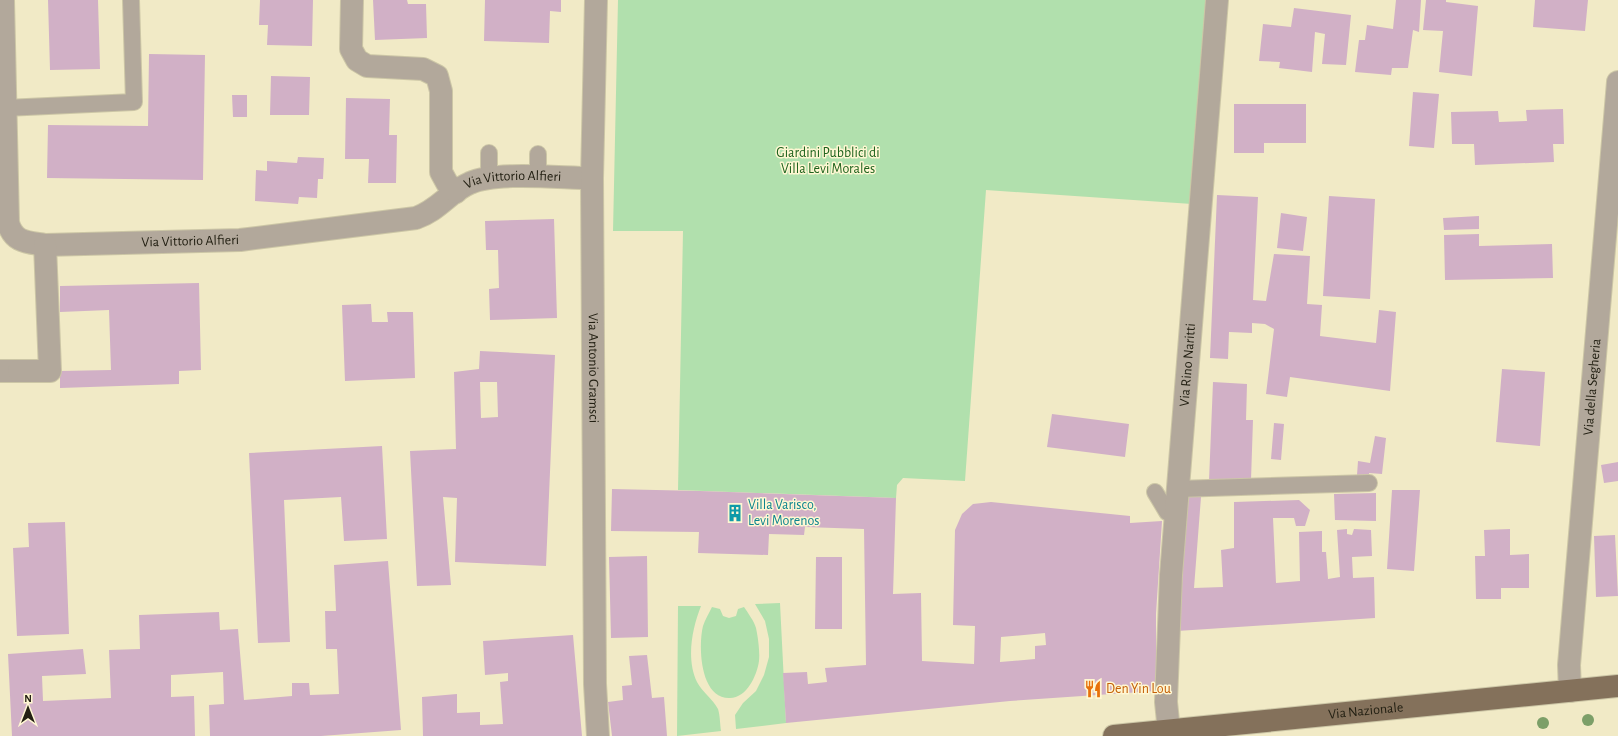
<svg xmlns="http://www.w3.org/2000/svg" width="1618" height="736" font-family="'Alegreya Sans',sans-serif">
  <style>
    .green { fill: #b1e0ad }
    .building { fill: #d1b0c6; fill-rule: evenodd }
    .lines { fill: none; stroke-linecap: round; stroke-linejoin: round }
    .service-casing { stroke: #ccc6a6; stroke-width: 18 }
    .pedestrian-casing { stroke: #ccc6a6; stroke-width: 24 }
    .minor-casing { stroke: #ccc6a6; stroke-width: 24 }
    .primary-casing { stroke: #ccc6a6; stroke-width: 24 }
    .service { stroke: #b2a89b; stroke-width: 16 }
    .pedestrian { stroke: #b2a89b; stroke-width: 22 }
    .minor { stroke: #b2a89b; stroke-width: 22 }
    .primary { stroke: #84715b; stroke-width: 22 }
    .tree { fill: #7c9f68 }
    .labels { text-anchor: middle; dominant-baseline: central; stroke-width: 3; stroke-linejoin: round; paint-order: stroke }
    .park-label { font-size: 14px; fill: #1d621c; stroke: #fff7d3 }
    .street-label { font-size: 14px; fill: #232013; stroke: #fff7d3 }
    .culture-label { font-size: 14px; fill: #0d838f; stroke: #fff7d3; text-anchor: start }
    .food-label { font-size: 14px; fill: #c56008; stroke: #fff7d3; text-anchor: start }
  </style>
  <rect width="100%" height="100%" fill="#f1eac6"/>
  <path class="green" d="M618 0H1206L1192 204 986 190 965 481 903 478 897 485 896 498 678 490 683 231H613Z
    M780 603 786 723 736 729 735 715 743 703 756 691 764 675 769 657V639L765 621 755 604Z
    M678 606H701C692 629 686 659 697 682 702 692 713 699 718 709 720 715 720 724 721 731L677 736Z
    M712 607 720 609 723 616 729 618 736 616 738 609 744 607C748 613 754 621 756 628 758 637 760 652 759 661 757 676 746 699 729 698 700 698 698 646 703 626 705 620 709 613 712 607Z"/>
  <path class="building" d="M48 0H98L100 69 50 70Z
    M260 0H313L312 46 267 45 268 25H259Z
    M373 0H407L408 4H426L427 38 375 40Z
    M485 0H561V12L550 11 549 43 484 41Z
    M1396 0H1421L1419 32 1413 30 1408 68H1392L1391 75 1355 72 1359 40H1365L1367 25 1393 29Z
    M1426 0H1446V2L1478 6 1472 76 1439 72 1443 31 1423 30Z
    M1535 0H1588L1585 31 1533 27Z
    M1294 8 1351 15 1346 65 1322 64 1325 34 1315 32 1312 72 1279 68 1280 62 1259 61 1263 24 1291 27Z
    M149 54 205 55 203 180 47 178 48 125 148 126Z
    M271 76 310 77 309 115H270Z
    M1413 92 1439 94 1434 148 1409 146Z
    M232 95H247V117H233Z
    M346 98 390 99 389 135H397L396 183H368L369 159H345Z
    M1234 104H1306V143H1264V153H1234Z
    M1563 109 1564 144H1553L1554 162 1475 165 1474 144H1452L1451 112 1498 111 1499 122 1527 121 1526 110Z
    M298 157 324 158 323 179H318L317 198 299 197 298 204 255 201 256 170 267 171V161L297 163Z
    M1217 195 1258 197 1253 300 1266 301 1274 254 1310 256 1307 304 1322 305 1320 336 1376 343 1379 310 1396 312 1390 391 1290 377 1287 397 1266 394 1274 329 1265 324 1252 323V333L1229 332 1228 359 1210 358Z
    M1329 196 1375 199 1370 299 1323 296Z
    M1281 213 1307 217 1303 251 1277 248Z
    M1479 216V229L1444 230 1443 218Z
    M554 219 557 318 490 320 489 289 499 288 498 250H486L485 221Z
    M1479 234V246L1552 244 1553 278 1445 280 1444 235Z
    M199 283 201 370 179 371V384L60 388V371L111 370 109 310 60 312V286Z
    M371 304 372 322H388L387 312H413L415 378 345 381 342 305Z
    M480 351 555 355 546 566 455 562 457 498 443 497 451 585 417 586 410 451 456 449 454 372 479 369ZM480 382H497L498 417 481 418Z
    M1502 369 1545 372 1540 446 1496 442Z
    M1213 382 1247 384 1246 420H1253L1251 480 1209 481Z
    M1052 414 1129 424 1125 457 1047 447Z
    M1274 423 1284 424 1281 460 1271 459Z
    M1375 436 1386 438 1382 474 1369 473V477L1357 475 1358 461 1370 463Z
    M382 446 387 539 344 541 341 497 284 500 290 642 258 643 249 453Z
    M1618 462V481L1604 483 1601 465Z
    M612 489 700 491 896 498 893 594 921 593 922 661 974 664 975 626 953 625 955 530 962 514 973 504 991 502 1130 516V523L1162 521 1156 614V691L1010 701 786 723 783 673 807 672 808 684 827 682 825 668 866 665 864 529 805 527 804 535 769 534 768 555 698 553 699 532 611 531ZM1045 633 1046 645 1035 646V659L1000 662 1001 637Z
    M1392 490H1420L1414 571 1387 569Z
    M1376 493V521L1335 520 1334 494Z
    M1187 497H1201L1194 588 1223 587 1221 550 1234 548V502L1299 500 1310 510 1305 526H1296L1294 518H1273L1276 583 1300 581 1299 532 1322 531V552H1326L1328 579 1340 577 1337 530 1347 529V534L1352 535 1354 529 1371 530 1372 556 1352 557 1353 578 1374 577 1375 618 1177 631Z
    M65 522 69 634 17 636 13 548 29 547 28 523Z
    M1510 529V555L1529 554V588H1501V599H1476L1475 556H1485L1484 530Z
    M1615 535 1618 596 1596 597 1594 536Z
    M647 556 648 637 611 638 609 557Z
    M816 557H842V629H815Z
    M388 561 401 730 321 736H210L209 705 224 704 223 672 171 675V697L194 696 195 736H12L8 654 83 649 86 674 42 676 43 701 111 698 109 650 140 649 139 615 219 612 220 630 238 629 244 700 292 696V683H309L310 695 339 694 337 649H326L325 611H336L334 565Z
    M573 635 582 736H423L422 697 457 694V713L480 712V725L503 724 500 682 508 681V673L485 675 483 641Z
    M647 655 652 698 664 697 667 736H612L608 702 623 700 622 686 632 685 629 656Z"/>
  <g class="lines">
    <g class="service-casing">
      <path id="service" d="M5 108 134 102 131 0
        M538 154V177
        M489 177V153
        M1177 489 1369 483
        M1155 492 1167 512 1176 513"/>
    </g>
    <g class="pedestrian-casing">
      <path id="pedestrian" d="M0 371H19"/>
    </g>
    <g class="minor-casing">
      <g id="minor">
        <path id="s1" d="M3 0 8 223C14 243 27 242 45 245L240 240 416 218C439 210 449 192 470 183 496 171 561 178 592 178"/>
        <path d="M352 0 351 49 357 60 367 66 423 69 437 76 441 91V172L447 183 456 192"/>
        <path id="s2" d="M596 0 592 178 595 684 598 736"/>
        <path d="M19 371H50L45 245"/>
        <path id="s3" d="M1570 691 1569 665 1618 82"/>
        <path id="s4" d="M1169 731 1166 702 1171 575 1217 0"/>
      </g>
    </g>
    <g class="primary-casing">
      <g id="primary">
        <path id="s5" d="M1114 736 1618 686"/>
      </g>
    </g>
    <use href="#service" class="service"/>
    <use href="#pedestrian" class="pedestrian"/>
    <use href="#minor" class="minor"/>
    <use href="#primary" class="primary"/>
  </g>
  <g class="tree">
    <circle cx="1588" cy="720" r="6"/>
    <circle cx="1543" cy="723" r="6"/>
  </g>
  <defs>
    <g id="building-bare" transform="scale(1.38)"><path d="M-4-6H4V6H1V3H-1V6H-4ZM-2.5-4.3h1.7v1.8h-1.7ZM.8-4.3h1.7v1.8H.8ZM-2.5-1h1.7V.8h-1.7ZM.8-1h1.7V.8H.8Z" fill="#0f9aa8" stroke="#fff7d3" stroke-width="2.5" paint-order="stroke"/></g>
    <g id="restaurant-bare" transform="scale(1.38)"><path d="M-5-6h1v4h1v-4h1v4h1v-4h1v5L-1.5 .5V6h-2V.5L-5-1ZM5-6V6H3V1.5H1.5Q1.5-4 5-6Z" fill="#e8710a" stroke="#fff7d3" stroke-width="2.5" paint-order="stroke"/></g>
  </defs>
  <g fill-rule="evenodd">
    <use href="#building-bare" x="735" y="513"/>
    <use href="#restaurant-bare" x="1093" y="689"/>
  </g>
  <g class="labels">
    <g class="park-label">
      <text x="828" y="153">Giardini Pubblici di<tspan x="828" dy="16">Villa Levi Morales</tspan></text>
    </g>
    <g class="street-label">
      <text stroke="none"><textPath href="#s1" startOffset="750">Via Vittorio Alfieri</textPath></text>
      <text stroke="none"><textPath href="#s1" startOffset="415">Via Vittorio Alfieri</textPath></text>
      <text stroke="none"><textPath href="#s4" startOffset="367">Via Rino Naritti</textPath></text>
      <text stroke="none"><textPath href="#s2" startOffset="368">Via Antonio Gramsci</textPath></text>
      <text stroke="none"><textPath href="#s3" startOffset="305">Via della Segheria</textPath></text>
      <text stroke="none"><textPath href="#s5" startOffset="253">Via Nazionale</textPath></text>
    </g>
    <g class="culture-label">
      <text x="748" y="505">Villa Varisco,<tspan x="748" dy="16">Levi Morenos</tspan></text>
    </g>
    <g class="food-label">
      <text x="1106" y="689">Den Yin Lou</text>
    </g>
  </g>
  <g transform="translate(28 708)" stroke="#fff7d3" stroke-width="3" paint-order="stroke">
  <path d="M0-3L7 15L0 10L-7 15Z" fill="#232013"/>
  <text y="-6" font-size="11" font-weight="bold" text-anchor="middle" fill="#232013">N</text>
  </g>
</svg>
